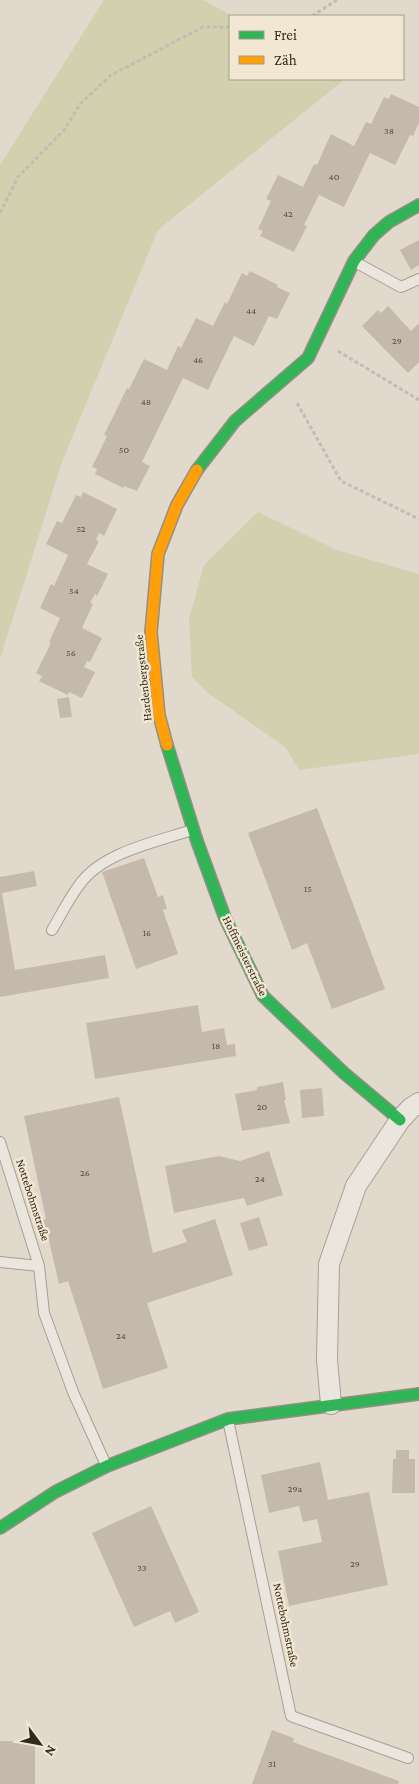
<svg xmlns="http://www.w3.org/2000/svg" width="419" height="1784" font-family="'Crimson Pro',serif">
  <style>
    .green { fill: #d1d0af }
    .building { fill: #c5b9ad }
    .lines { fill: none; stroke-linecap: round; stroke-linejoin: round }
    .lane-casing { stroke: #a69f95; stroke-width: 12 }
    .street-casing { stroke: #a69f95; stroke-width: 22 }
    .fast-casing { stroke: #968f85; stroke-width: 14 }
    .slow-casing { stroke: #968f85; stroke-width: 14 }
    .path { stroke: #c2bcb4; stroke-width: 3; stroke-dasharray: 4 2.5; stroke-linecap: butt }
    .lane { stroke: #eae6dd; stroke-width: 10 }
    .street { stroke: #eae6dd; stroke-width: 20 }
    .fast { stroke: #30b455; stroke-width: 11 }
    .slow { stroke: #ff9f0a; stroke-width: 11 }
    .labels { text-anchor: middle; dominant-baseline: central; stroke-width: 5; stroke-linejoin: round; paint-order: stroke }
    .number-label { font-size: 10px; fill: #584c42 }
    .street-label { font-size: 12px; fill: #34281e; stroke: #f2e7d2 }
  </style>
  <rect width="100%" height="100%" fill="#e1dacc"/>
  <path class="green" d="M104 0H203L233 16H230V79H345L158 230 62 462 0 659V165Z
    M258 512 337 550 419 574V754L299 770 285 747 208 693 192 677 189 619 204 565Z"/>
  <path class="building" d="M391 94 419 107V123L413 136 410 135 395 165 370 153 344 207 319 195 304 225 307 226 294 252 260 236 263 231 258 229 271 201 266 199 278 175 303 187 314 164 317 165 331 134 354 146 366 122 371 124 384 97 389 99Z
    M419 240V265L411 270 400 250Z
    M250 271 278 285 277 287 290 293 277 319 269 316 254 346 234 336 208 390 183 378 142 462 150 466 137 491 124 486 123 488 95 474 97 469 92 467 107 436 104 435 127 388 129 389 144 359 167 370 178 346 181 348 196 318 213 326 225 302 227 304 242 273 247 276Z
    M388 306 411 331 419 323V362L408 373 362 326 378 310 381 313Z
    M83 492 117 509 104 536 99 533 96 540 99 541 87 564 108 574 97 596 95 594 90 603 93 604 82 628 102 638 90 662 87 661 84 667 95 672 82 698 69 692 68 695 39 681 42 676 36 673 51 643 49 642 60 618 40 608 51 584 54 586 68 555 46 544 57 521 62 523 76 495 81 497Z
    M69 697 72 717 60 718 57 699Z
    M317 808 385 989 332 1009 307 943 292 950 248 833Z
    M144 858 158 897 163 895 167 909 163 910 178 954 136 969 102 872Z
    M34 871 37 886 2 893 15 970 105 955 109 978 0 997V877Z
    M198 1005 202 1032 224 1028 227 1045 235 1044 236 1056 95 1079 86 1023Z
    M283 1082 286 1100H284L290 1123 242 1131 235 1094 257 1090V1087Z
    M322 1088 324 1116 302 1118 300 1090Z
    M119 1097 153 1253 187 1242 182 1230 215 1219 233 1275 147 1303 168 1368 103 1389 68 1281 59 1284 47 1232H49L48 1228 44 1229 42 1220 46 1219 24 1116Z
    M269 1151 283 1195 247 1206 244 1198 174 1213 165 1166 219 1156 240 1161Z
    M259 1217 268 1245 249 1251 240 1223Z
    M396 1450H409V1459H415V1493H392L393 1459H396Z
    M320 1462 328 1500 369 1492 388 1585 289 1606 278 1551 322 1542 317 1519 303 1522 299 1506 269 1513 261 1475Z
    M151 1506 199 1612 175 1623 170 1611 134 1627 92 1533Z
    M272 1730 294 1738 293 1742 399 1781 398 1784H252Z
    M0 1741H35V1784H0Z"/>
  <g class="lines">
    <g class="lane-casing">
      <path id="lane" d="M355 262 401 287 419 279
        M52 930C61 915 69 898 80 884 103 852 156 842 192 830
        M0 1142 39 1266 44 1313 73 1392 106 1465
        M0 1262 39 1266
        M228 1420 291 1716 408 1758"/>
    </g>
    <g class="street-casing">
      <path id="street" d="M331 1404 327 1360 329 1264 356 1186 400 1120 411 1108 419 1103"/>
    </g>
    <g class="fast-casing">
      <path id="fast" d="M197 470 235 421 308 358 354 261 374 235 389 222 419 205
        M167 745 197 841 225 918 263 996 344 1073 400 1120
        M0 1528 55 1492 107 1466 228 1419 419 1394"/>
    </g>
    <g class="slow-casing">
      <path id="slow" d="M167 745 159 715 151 632 158 554 177 505 197 470"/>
    </g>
    <path class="path" d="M312 16 337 0
      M0 213 18 177 64 130 80 104 111 75 203 27H230
      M338 351 419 400
      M297 403 341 481 419 519"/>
    <use href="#lane" class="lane"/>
    <use href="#street" class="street"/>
    <use href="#fast" class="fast"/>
    <use href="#slow" class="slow"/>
  </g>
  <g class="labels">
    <g class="number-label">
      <text x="389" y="130">38</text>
      <text x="334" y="176">40</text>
      <text x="288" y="213">42</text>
      <text x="251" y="310">44</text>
      <text x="397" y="340">29</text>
      <text x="198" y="359">46</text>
      <text x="146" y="401">48</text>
      <text x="124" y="449">50</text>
      <text x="81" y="528">52</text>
      <text x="74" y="590">54</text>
      <text x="71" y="652">56</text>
      <text x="308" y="888">15</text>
      <text x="147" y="932">16</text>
      <text x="216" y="1045">18</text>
      <text x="262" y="1106">20</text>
      <text x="85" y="1172">26</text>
      <text x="260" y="1178">24</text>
      <text x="121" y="1335">24</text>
      <text x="295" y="1488">29a</text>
      <text x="355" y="1563">29</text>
      <text x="142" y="1567">33</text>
      <text x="272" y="1763">31</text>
    </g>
    <g class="street-label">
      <text transform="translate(143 678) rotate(-96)">Hardenbergstraße</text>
      <text transform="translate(245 956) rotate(64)">Hoffmeisterstraße</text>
      <text transform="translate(33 1200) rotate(72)">Nottebohmstraße</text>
      <text transform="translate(286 1625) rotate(78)">Nottebohmstraße</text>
    </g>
  </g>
  <rect x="229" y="15" width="175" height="65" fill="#f2e7d2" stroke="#a69b8a"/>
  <rect x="239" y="31" width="25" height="8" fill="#30b455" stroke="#a69b8a"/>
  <text x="274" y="40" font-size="15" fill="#34281e">Frei</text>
  <rect x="239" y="56" width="25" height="8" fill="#ff9f0a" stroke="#a69b8a"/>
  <text x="274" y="65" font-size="15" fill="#34281e">Zäh</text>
  <g transform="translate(40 1744) rotate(122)" stroke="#f2e7d2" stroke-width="4" paint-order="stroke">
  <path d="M0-4L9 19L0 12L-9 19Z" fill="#34281e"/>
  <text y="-8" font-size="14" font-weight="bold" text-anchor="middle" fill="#34281e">N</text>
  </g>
</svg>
